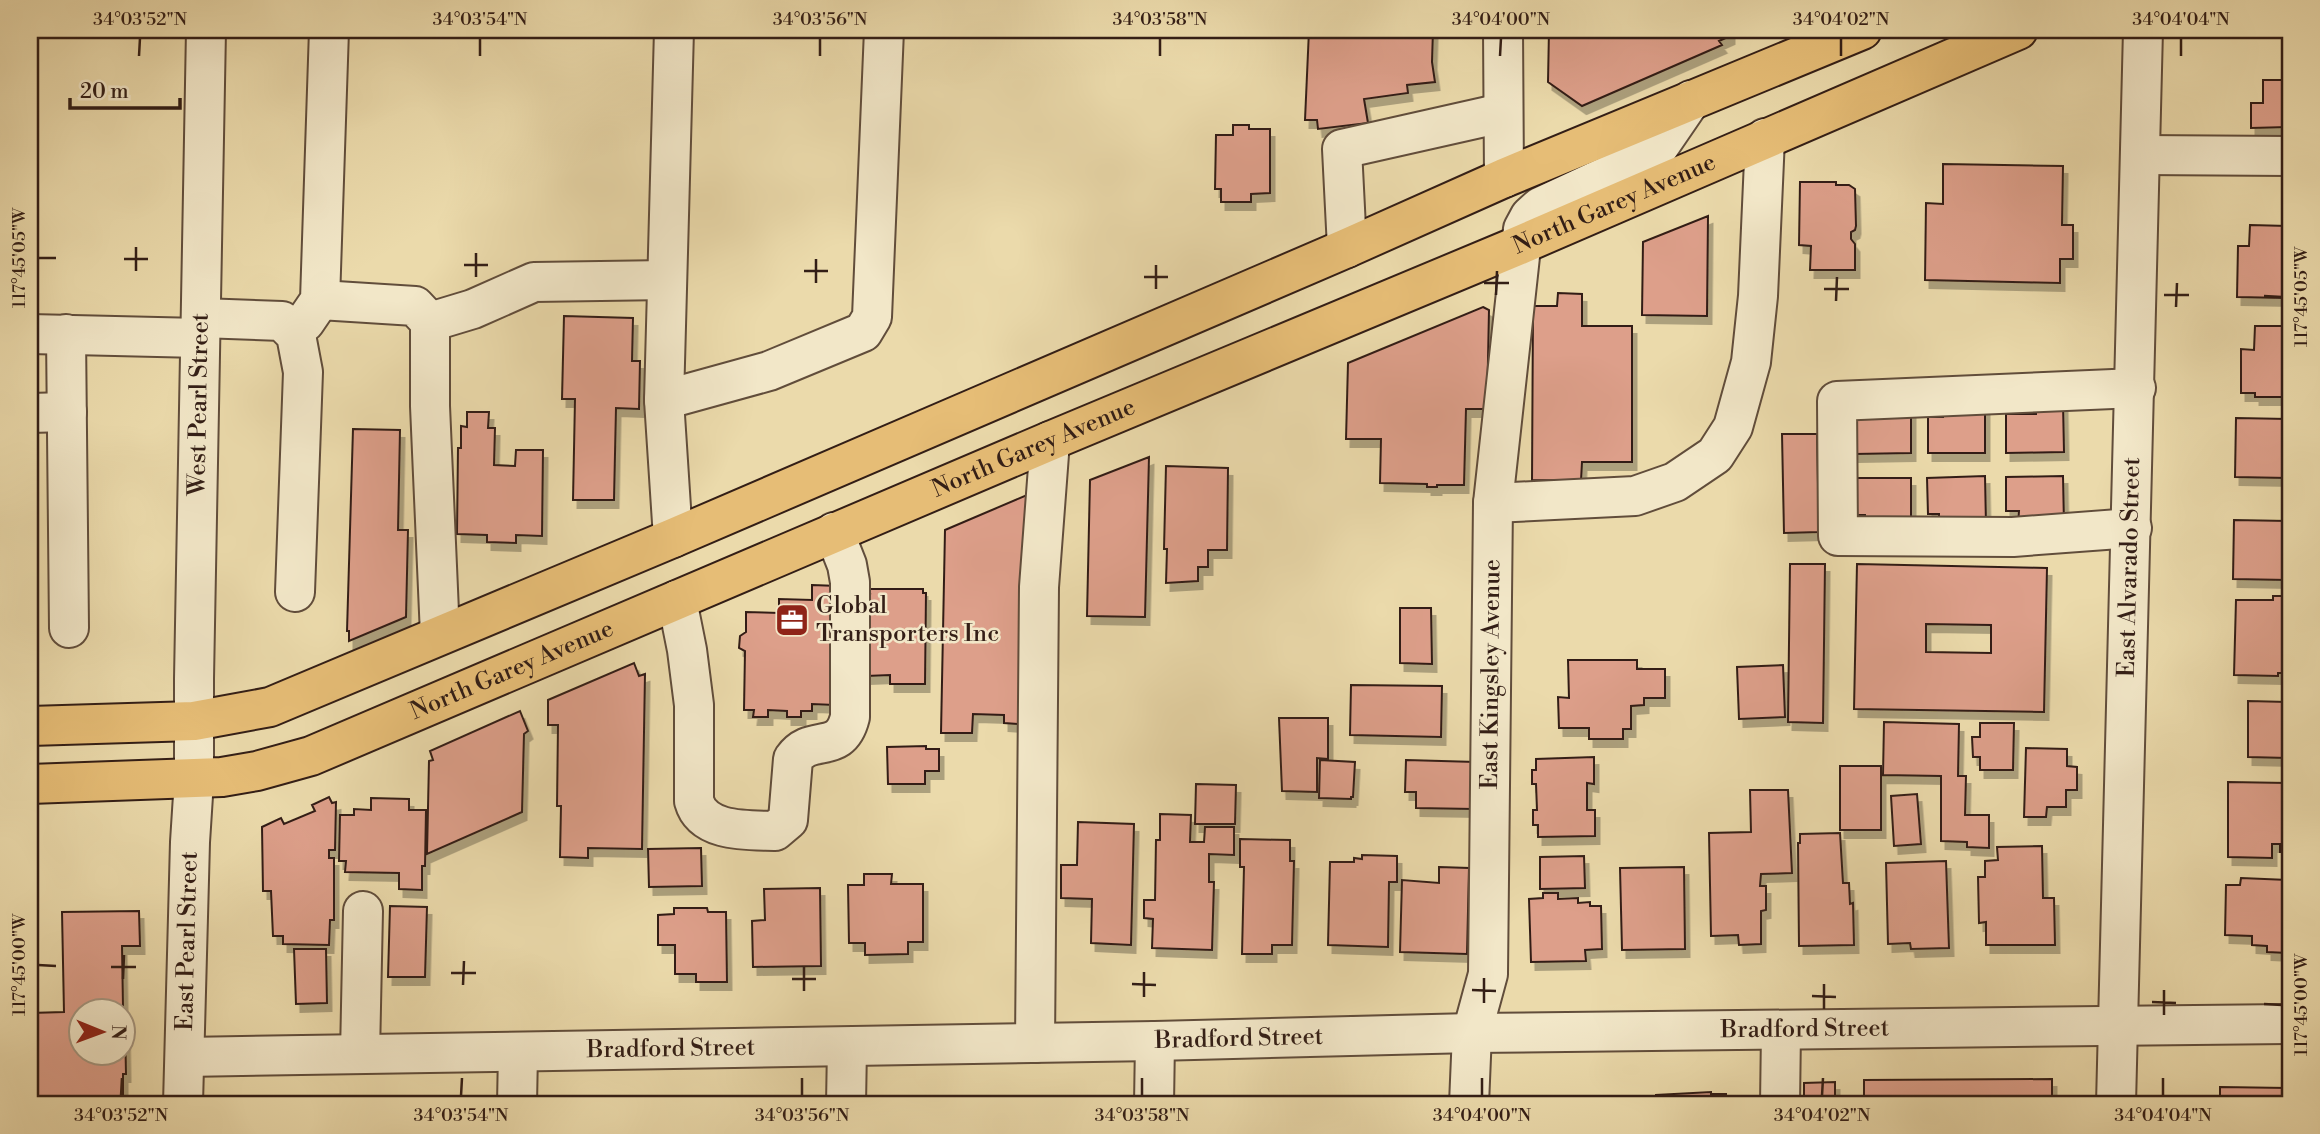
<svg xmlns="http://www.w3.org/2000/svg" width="2320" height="1134" font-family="'Libre Bodoni',serif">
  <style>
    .building { fill: #dd9f8a; stroke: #331e16; stroke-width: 2; fill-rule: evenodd; filter: url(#shadow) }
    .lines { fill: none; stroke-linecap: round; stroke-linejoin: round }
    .minor-casing { stroke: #614d3b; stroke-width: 42 }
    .major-casing { stroke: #331e16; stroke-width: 42 }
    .minor { stroke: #f2e7c8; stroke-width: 38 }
    .major { stroke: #e6bd76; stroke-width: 38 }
    .ticks { fill: none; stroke: #331e16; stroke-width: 2.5 }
    .labels { text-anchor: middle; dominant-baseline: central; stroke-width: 5; stroke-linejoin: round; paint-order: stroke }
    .street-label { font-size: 24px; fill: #331e16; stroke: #f2e7c8 }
    .poi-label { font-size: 24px; fill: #331e16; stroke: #f2e7c8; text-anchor: start }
    .neatline { fill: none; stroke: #331e16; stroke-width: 2.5 }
    .ticks-label { font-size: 18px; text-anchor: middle; fill: #331e16 }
  </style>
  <defs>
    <filter id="shadow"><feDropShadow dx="4.5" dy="8" stdDeviation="0" flood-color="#0004"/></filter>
  </defs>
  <rect width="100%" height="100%" fill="#ebdaab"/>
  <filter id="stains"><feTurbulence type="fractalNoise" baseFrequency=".00286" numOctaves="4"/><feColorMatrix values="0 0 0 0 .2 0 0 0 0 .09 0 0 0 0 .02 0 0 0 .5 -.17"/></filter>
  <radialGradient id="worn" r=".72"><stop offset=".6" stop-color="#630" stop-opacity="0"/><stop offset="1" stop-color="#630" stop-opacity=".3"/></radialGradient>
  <path class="building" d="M1309 30H1433L1432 62 1435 82 1407 85 1408 93 1364 99 1368 123 1318 129 1317 120H1305Z
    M1549 30H1730V36L1719 41 1722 45 1582 106 1548 82Z
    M2263 80H2290V127L2251 128V103H2263Z
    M1233 125H1249V129H1270V193L1251 194V202H1221V189H1215L1216 135H1233Z
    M1943 164 2063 166 2062 225H2073V259H2060V283L1925 280 1926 203 1943 204Z
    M1800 182H1836V185H1849L1855 189 1856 226 1855 230 1851 232V239L1855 244V270H1810L1811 246 1799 245Z
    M1708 216 1707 316 1642 315 1643 242Z
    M2250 225 2290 226V291H2286V298L2237 297 2238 246H2249Z
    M1558 293 1582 294V326H1632V462H1582L1581 481 1532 480 1533 306H1557Z
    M1483 307 1489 310 1487 409H1466L1464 485H1437V487H1427V484L1380 483 1381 439H1346L1348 363Z
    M564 316 633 318 632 361H640L639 409 616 408 614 500H573L575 399H562Z
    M2255 326H2290V397H2255V393H2241V349L2254 350Z
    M2063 403 2064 452 2006 453V414H2036V404Z
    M1943 405H1985V453H1928V417H1943Z
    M1911 411V453L1854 454V417Z
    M467 412H489L488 428H495L494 465 515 466 516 450H543L542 536 516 535V543L487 542V535L457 534 458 448H461V426L467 427Z
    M2236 418 2290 419V478L2235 477Z
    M353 429 400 430 398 530H408L406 617 349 641V631H347Z
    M1782 434H1817L1819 532 1784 533Z
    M1149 457 1145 617 1087 616 1090 480Z
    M1166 466 1228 468 1227 550H1208V567H1198V581L1166 583 1167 549H1164Z
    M1985 476 1986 525 1939 526V514H1928L1927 478Z
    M2063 476 2064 524H2018L2019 511H2006V477Z
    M1854 478H1911V526L1866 527 1865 515H1854Z
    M1027 495 1019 724 1004 723V715L973 714 972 733H941L945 530Z
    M2234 520 2290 521V580L2233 579Z
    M1790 564H1825L1823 723 1788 722Z
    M1857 564 2047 568 2044 712 1854 709ZM1926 624 1991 625V653L1926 652Z
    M812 585 838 586 835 705 812 704V711H801V717H787V711L768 710V717H753L754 710H744L745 651 739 648 740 636 746 632V612L779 613V599L812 600Z
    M869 589H923V593H926L925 684H890V675L866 676 865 592 870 593Z
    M2273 596H2290V673H2278V676L2234 675 2236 600H2273Z
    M1400 608H1431L1432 664 1400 663Z
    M1568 660H1637V669H1665V698H1644V705L1631 706V729H1623V739H1589V728H1559L1558 697 1569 698Z
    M634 663 639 676 645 674 642 849 588 848V858L560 857 561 806H557L558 725H548V700Z
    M1783 665 1785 717 1739 719 1737 667Z
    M1351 685 1442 686 1441 737 1350 735Z
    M2248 701 2290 702V758L2248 757Z
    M520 711 528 731 524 734 522 812 427 854 429 761 433 760 430 751Z
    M1279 718H1328V759L1317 758V792L1282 791Z
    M1884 722 1959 724 1958 776H1966L1965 815H1989V848L1967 847V842L1941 841V776L1883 775Z
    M1980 723H2014L2013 770H1980V757H1973L1972 737H1980Z
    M926 746V749H939V771H925V784H888L887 747Z
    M2026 748 2067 749V766L2077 767V790H2066V807H2047L2046 817H2024Z
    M1594 757V784L1587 783V810H1595V836L1538 837V825H1533V810H1537L1536 784H1532V770H1536V759Z
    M1320 760 1355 762 1353 797H1351V799L1319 798Z
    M1406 760 1476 762 1474 809 1416 808V792H1405Z
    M1840 766H1881V830H1840Z
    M2228 782 2290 783V852H2280V844H2272V858L2228 857Z
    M1196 784 1236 785 1235 824H1195Z
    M1750 790H1788L1792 873 1761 874 1760 886H1766V910L1761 911V944L1739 945 1738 935 1711 936 1709 833 1751 832Z
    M1917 794 1921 844 1894 846 1891 796Z
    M329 797 332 803 336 802 335 850H329V858H334V920H330L329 945 283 944V936H273L271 891H263L262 827 281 818 284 824 315 811 312 805Z
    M371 798 409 799V810H426L425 866H422V890L399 889V873L345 872 346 861H339L340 815H354V809L371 810Z
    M1160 814 1191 815 1190 842H1204L1205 827H1234V855L1209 854V882H1214L1212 950 1152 948 1153 919 1144 918V900H1155L1156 840H1160Z
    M1078 822 1134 824 1131 945 1091 943 1092 899 1061 898V865H1077Z
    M1840 833 1843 883H1849L1850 904 1853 903 1854 945 1799 946 1798 843H1800V834Z
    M1240 839 1290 840V861H1294L1292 945H1272V954H1242L1244 867H1240Z
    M2042 846 2043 898H2054L2055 945H1986V922L1979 923 1978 877H1985V861L1998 860 1997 847Z
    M701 848 702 886 649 887 648 849Z
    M1362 855 1397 856V882H1389L1388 947 1328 945 1330 862H1354V858L1362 859Z
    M1584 856 1585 888 1540 889V857Z
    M1946 861 1949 948 1911 949 1910 943 1888 944 1886 863Z
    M1439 867 1469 868 1467 954 1400 952 1402 880 1439 883Z
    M1684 867 1685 949 1622 950 1620 868Z
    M864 874H892L891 884H923V942H908V954L865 955V943H849L848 885H864Z
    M2241 878 2290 880V953L2267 952V946L2252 945V936L2225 935 2226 885H2240Z
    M820 888 821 966 753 967 752 921 765 920 764 889Z
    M1543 893H1558V899L1578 898V903L1590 902V906H1601L1602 949 1585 950 1586 961 1531 962 1529 899 1543 898Z
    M390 906 427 907 425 977H388Z
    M674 908H707L708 912H726L727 982H696V974H675V945H658V915L674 914Z
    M139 911 140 946H122L123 1007H118V1011L122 1012H80V1054H122V1024H125L126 1074H123V1104H30V1013L64 1012 62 912Z
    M294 949H326L327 1003 296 1004Z
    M2052 1079V1104H1864V1080Z
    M1835 1082V1104H1804V1083Z
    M2220 1087 2290 1088V1104H2220Z
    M1711 1092V1094H1726V1104H1656V1095Z
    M953 1099 1037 1100V1104H953Z
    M1293 1101H1370V1104H1293Z"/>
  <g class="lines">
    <g class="minor-casing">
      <g id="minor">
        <path d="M1503 30 1504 178"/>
        <path d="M2142 155 2290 156"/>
        <path d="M1347 248 1342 149 1502 113"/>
        <path d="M320 300 415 306 430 322V406L440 635"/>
        <path d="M201 318 282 321 296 335 303 372 295 592"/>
        <path d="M305 322 320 300 329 30"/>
        <path d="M430 322 473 309 534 282 667 280"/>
        <path d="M30 334 200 338"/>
        <path d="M66 334 69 628"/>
        <path d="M664 400 769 371 863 332 872 317 884 30"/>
        <path d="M30 413 67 412"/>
        <path d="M1493 503 1635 496 1675 482 1715 455 1733 427 1751 362 1758 296 1765 138"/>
        <path d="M2132 528 2013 537 1838 536 1837 401 2136 388"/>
        <path d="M673 538 664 400 674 30"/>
        <path d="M677 600 687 650 694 705V801C703 833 748 830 775 831L788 820 793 759C812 732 840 757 850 717V582L847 565 834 532"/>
        <path d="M1035 1043 1039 587 1050 441"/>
        <path d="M360 1054 363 911"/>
        <path id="s1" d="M185 1057 1155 1041 1472 1033 2290 1024"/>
        <path id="s2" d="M183 1104 190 842 194 780V679L206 30"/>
        <path d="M517 1104 518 1052"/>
        <path d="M846 1104 847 1047"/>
        <path d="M1154 1104 1155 1041"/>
        <path id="s3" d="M1469 1104 1472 1033 1488 974 1493 503 1523 229 1530 216 1540 207 1654 154 1691 100"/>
        <path d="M1780 1104 1781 1031"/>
        <path id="s4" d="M2116 1104 2143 30"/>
      </g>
    </g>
    <g class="major-casing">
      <g id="major">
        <path d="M30 726 194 721 270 707 673 538 1347 248 1504 178 1862 30"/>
        <path id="s5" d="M30 784 222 777 257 771 311 756 1050 441 1520 245 2018 30"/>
      </g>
    </g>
    <use href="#minor" class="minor"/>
    <use href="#major" class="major"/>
  </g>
  <path class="ticks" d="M139 56 140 38M480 56V38M820 56V38M1160 56V38M1500 56 1501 38M1841 56V38M2181 56V38M38 258H56M124 259H148M464 265H488M136 271V247M804 271H828M476 277V253M1144 277H1168M816 283V259M1484 283H1509M1156 289V265M1824 289H1849M1496 295 1497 271M2164 295H2189M2264 296 2282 297M1836 301 1837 277M2176 307 2177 283M38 965 56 966M111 967H136M451 973H476M123 979 124 955M792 979H816M1132 984 1156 985M463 985 464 961M1472 990 1496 991M804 991V967M1812 996 1836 997M1144 997V972M2152 1002 2176 1003M1484 1003V978M2264 1004 2282 1005M1824 1009V984M2164 1015V990M121 1096 122 1078M461 1096 462 1078M802 1096V1078M1142 1096V1078M1482 1096V1078M1822 1096 1823 1078M2163 1096V1078"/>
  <defs>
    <g id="office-square" transform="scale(1.75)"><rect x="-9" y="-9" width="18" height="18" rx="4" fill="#8f2418" stroke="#f2e7c8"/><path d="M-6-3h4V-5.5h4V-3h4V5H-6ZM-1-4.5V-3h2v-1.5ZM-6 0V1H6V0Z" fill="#fff"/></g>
  </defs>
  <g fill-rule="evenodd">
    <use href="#office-square" x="792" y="620"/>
  </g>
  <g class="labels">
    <g class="street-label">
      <text stroke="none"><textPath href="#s5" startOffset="1699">North Garey Avenue</textPath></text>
      <text stroke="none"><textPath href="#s2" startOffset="700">West Pearl Street</textPath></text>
      <text stroke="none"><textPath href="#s5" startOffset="1069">North Garey Avenue</textPath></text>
      <text stroke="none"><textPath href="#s4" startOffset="537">East Alvarado Street</textPath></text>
      <text stroke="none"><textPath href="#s5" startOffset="502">North Garey Avenue</textPath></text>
      <text stroke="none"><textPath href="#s3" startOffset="432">East Kingsley Avenue</textPath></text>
      <text stroke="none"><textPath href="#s2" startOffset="163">East Pearl Street</textPath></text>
      <text stroke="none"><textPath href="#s1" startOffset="1620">Bradford Street</textPath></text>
      <text stroke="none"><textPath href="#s1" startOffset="1054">Bradford Street</textPath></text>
      <text stroke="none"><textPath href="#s1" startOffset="486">Bradford Street</textPath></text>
    </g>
    <g class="poi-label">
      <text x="816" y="606">Global<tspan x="816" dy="28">Transporters Inc</tspan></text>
    </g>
  </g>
  <rect width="2320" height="1134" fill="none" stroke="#ebdaab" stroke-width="77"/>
  <g transform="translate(102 1032) rotate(91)"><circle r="33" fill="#f2e7c8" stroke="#a69781" stroke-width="2"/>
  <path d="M0-5L12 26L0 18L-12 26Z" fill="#8f2418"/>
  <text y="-10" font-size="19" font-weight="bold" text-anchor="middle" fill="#331e16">N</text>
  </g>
  <path d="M70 98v10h110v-10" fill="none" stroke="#331e16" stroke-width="3.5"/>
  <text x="80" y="98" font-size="21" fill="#331e16" stroke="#f2e7c8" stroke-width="5" paint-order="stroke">20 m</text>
  <rect x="38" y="38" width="2244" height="1058" class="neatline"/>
  <g class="ticks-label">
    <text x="140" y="25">34°03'52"N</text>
    <text x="480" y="25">34°03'54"N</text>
    <text x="820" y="25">34°03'56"N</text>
    <text x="1160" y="25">34°03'58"N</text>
    <text x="1501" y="25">34°04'00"N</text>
    <text x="1841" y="25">34°04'02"N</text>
    <text x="2181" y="25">34°04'04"N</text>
    <text transform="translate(19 258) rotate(-90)" y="6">117°45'05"W</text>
    <text transform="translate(2301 297) rotate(-90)" y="6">117°45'05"W</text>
    <text transform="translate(19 965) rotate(-90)" y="6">117°45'00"W</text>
    <text transform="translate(2301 1005) rotate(-90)" y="6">117°45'00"W</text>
    <text x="121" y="1121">34°03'52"N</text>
    <text x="461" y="1121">34°03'54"N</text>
    <text x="802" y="1121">34°03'56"N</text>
    <text x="1142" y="1121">34°03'58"N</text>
    <text x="1482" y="1121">34°04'00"N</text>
    <text x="1822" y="1121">34°04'02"N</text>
    <text x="2163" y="1121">34°04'04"N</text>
  </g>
  <rect width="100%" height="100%" filter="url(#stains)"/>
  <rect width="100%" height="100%" fill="url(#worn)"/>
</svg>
